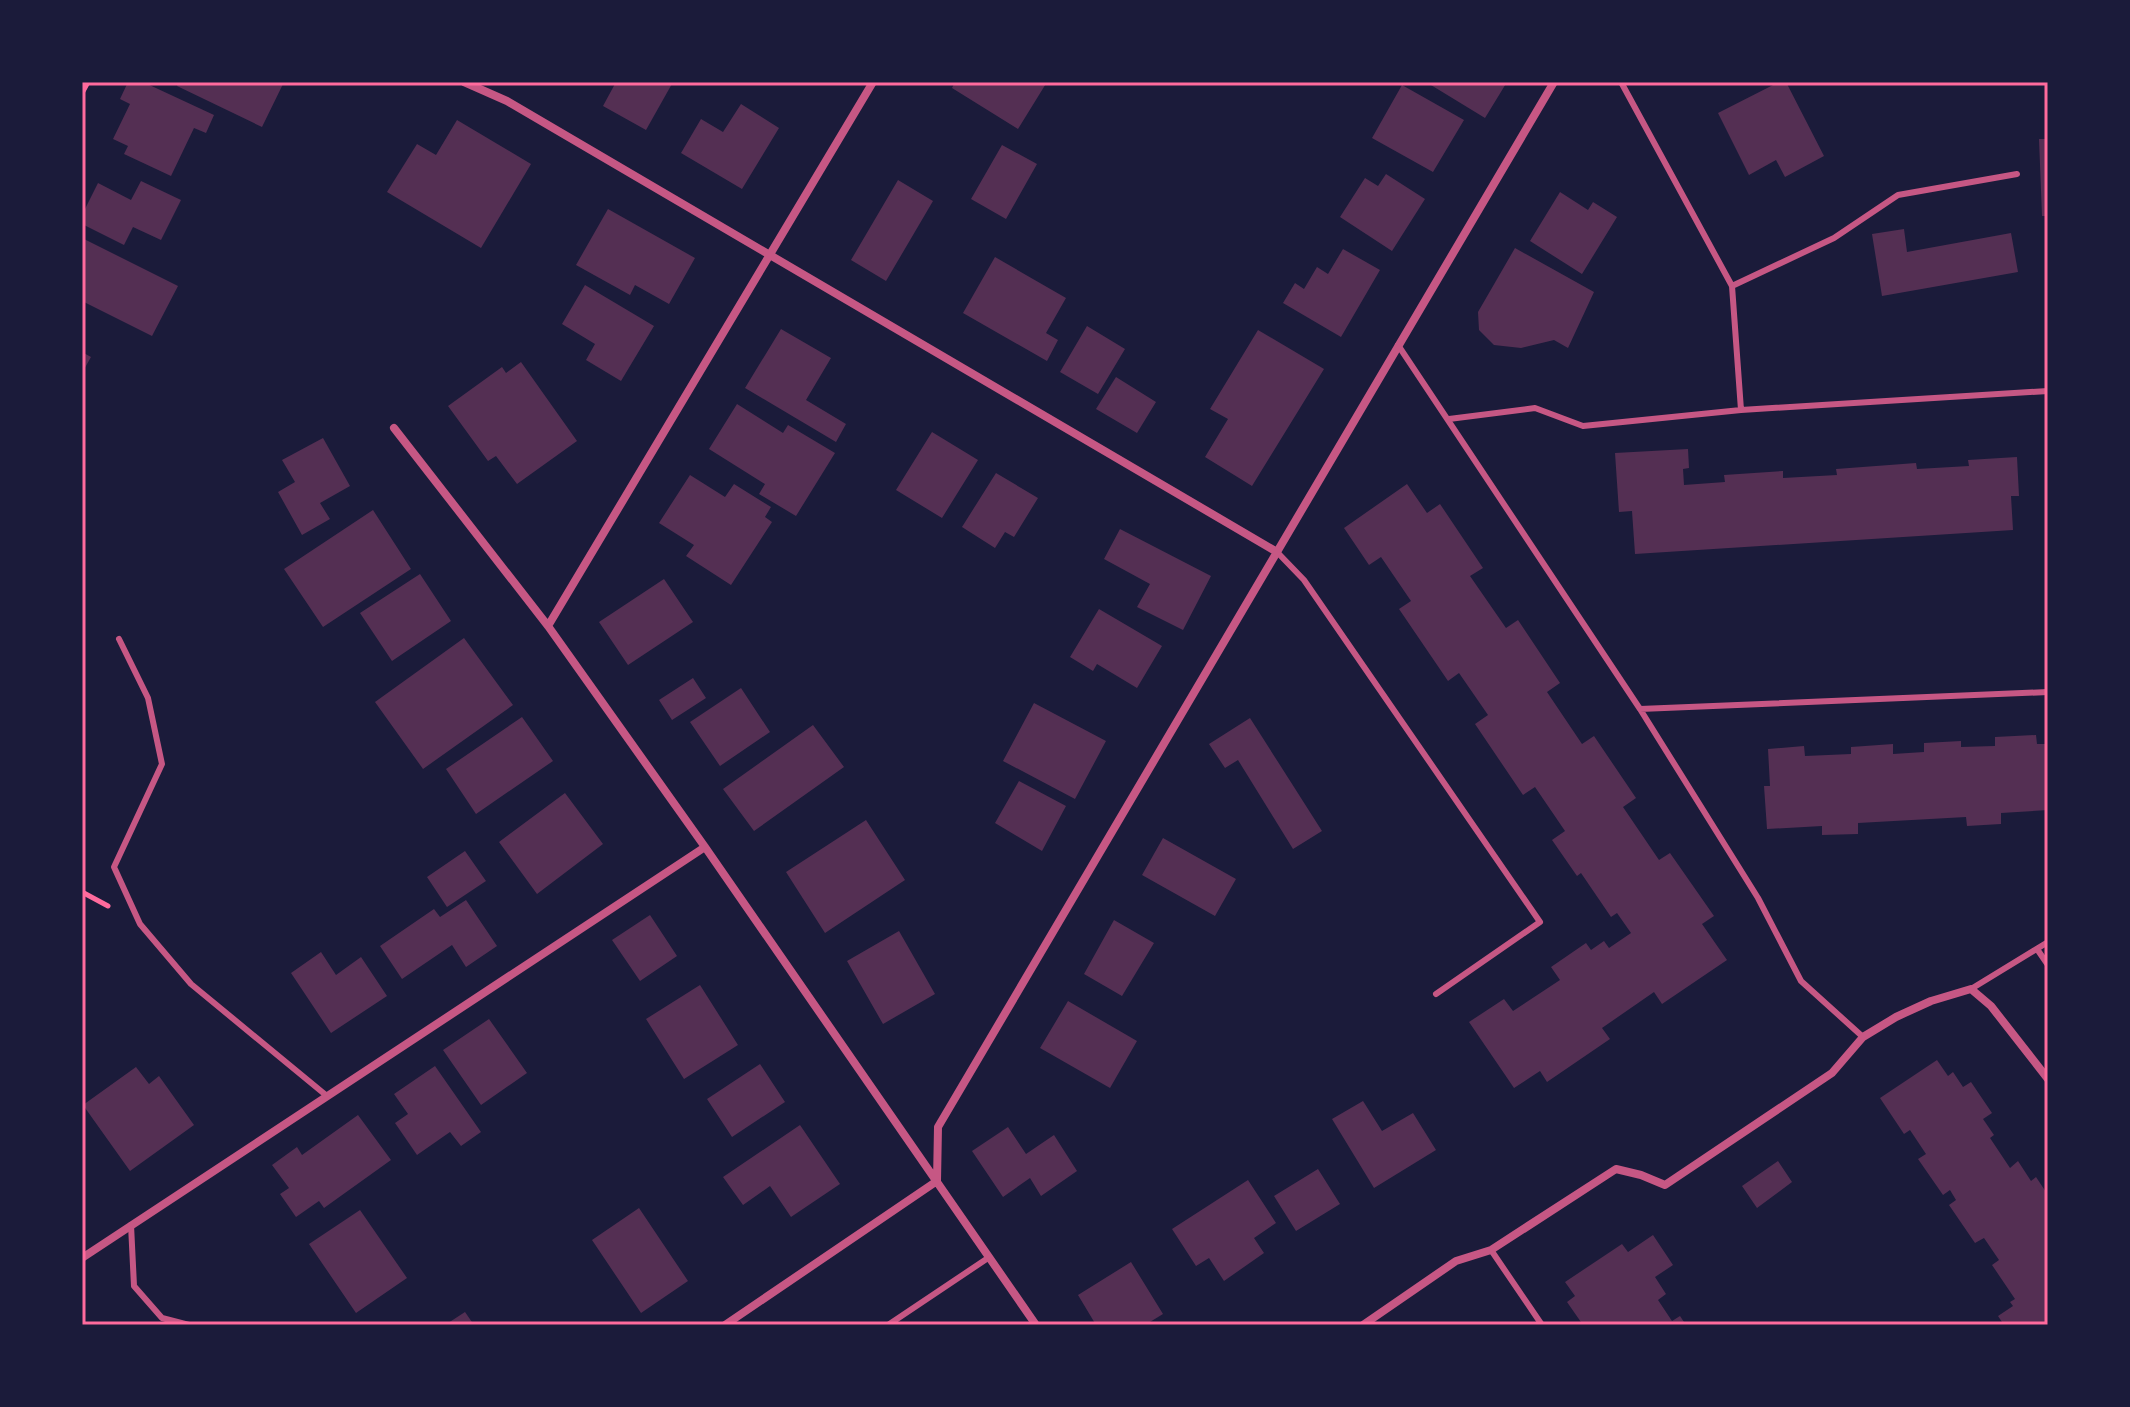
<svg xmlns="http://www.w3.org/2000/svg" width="2130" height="1407" font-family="'PT Sans Narrow',sans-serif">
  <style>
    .building { fill: #542f53 }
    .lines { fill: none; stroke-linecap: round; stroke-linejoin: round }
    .path { stroke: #ff6b9d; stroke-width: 5 }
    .service { stroke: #c65784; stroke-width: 6 }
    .minor { stroke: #c65784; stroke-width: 8 }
    .neatline { fill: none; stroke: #ff6b9d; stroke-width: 3 }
  </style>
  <rect width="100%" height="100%" fill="#1b1b3a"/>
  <path class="building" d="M128 82H143L214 115 206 133 194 128 171 176 124 154 128 146 113 139 130 104 120 99Z
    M179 82H284L262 127 177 86Z
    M616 82H673L646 130 603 106Z
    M955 82H1047L1018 129 952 88Z
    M1426 82H1507L1485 118Z
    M1779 82H1786L1824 156 1785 177 1776 160 1749 175 1718 113Z
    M1402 85 1464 120 1433 172 1372 138Z
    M741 104 779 128 742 189 681 153 701 119 723 132Z
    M457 120 531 164 481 248 387 192 417 144 436 155Z
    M2039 139H2048V216H2042Z
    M1002 145 1037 164 1006 219 971 199Z
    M1386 174 1425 199 1392 251 1340 217 1365 178 1378 186Z
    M898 180 933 201 886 281 851 260Z
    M141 181 181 200 161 240 133 227 124 245 82 224V215L98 183 131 200Z
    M1560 192 1588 210 1593 202 1617 217 1582 274 1530 241Z
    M608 209 695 258 669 304 635 285 630 295 576 265Z
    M1904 229 1907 252 2011 233 2018 272 1882 296 1872 234Z
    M82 238 178 286 152 336 82 301Z
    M1515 248 1594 292 1568 348 1554 340 1521 348 1494 345 1479 330 1478 312Z
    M1343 249 1380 270 1341 337 1283 303 1295 283 1304 289 1317 267 1328 274Z
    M995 257 1066 298 1046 333 1058 340 1047 361 963 313Z
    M585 285 654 326 621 381 586 360 595 344 562 324Z
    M1087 326 1125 349 1098 394 1060 372Z
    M781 329 831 358 806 400 846 424 836 442 745 388Z
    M1258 330 1324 369 1252 486 1205 457 1228 419 1210 409Z
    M82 352 91 357 82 373Z
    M521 362 577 441 517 484 496 456 488 461 448 406 502 367 506 373Z
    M1116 377 1156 402 1137 433 1096 409Z
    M737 404 783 433 788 425 835 453 796 516 759 494 765 484 709 449Z
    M932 432 978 460 942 518 896 490Z
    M323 438 350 486 320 503 330 519 302 535 278 492 295 482 282 460Z
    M1688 449 1689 468 1683 469 1684 485 1725 482 1724 475 1783 471V478L1837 475 1836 469 1916 463 1917 469 1969 466 1968 460 2017 457 2019 496H2011L2013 530 1635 554 1632 511 1619 512 1615 453Z
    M996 473 1038 498 1014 537 1005 532 995 548 962 527Z
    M690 475 725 497 734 484 771 507 765 517 772 522 731 585 686 556 694 545 659 523Z
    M1407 484 1427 513 1440 504 1483 568 1470 576 1506 628 1518 620 1560 683 1547 692 1582 744 1594 736 1636 798 1623 807 1659 860 1670 853 1714 916 1702 924 1727 960 1662 1004 1654 992 1602 1028 1610 1039 1547 1082 1540 1071 1514 1088 1469 1022 1504 999 1513 1011 1560 980 1551 967 1586 943 1591 950 1604 941 1609 948 1631 933 1617 913 1611 917 1581 873 1577 876 1552 840 1565 831 1535 787 1523 795 1475 724 1488 715 1459 673 1448 681 1399 609 1411 601 1381 557 1369 565 1344 528Z
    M373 510 411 569 323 627 284 569Z
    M1120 529 1211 576 1183 630 1137 607 1150 584 1104 559Z
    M420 574 451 621 392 661 360 613Z
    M664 579 693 622 628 665 599 622Z
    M1099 609 1162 646 1137 688 1097 664 1093 671 1070 657Z
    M464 638 513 705 423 769 375 702Z
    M693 678 706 698 672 720 659 700Z
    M741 688 770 732 720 766 690 722Z
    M1034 703 1106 741 1075 799 1003 761Z
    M522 717 553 761 476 814 446 769Z
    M1250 718 1322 831 1293 849 1238 760 1225 768 1209 744Z
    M813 725 844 767 754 831 723 789Z
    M2036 735 2037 744H2048V810L2001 813V824L1967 826 1966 817 1858 823V834L1822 835V826L1767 829 1764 786H1770L1768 749 1804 746 1805 756 1851 754V747L1893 744V754L1924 752V743L1961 741V747L1995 746V737Z
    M1019 781 1066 806 1042 851 995 823Z
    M565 793 603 844 537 894 499 842Z
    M866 820 905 880 825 933 786 872Z
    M1163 838 1236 879 1215 916 1142 875Z
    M465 851 486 881 447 907 427 877Z
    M466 900 497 946 466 967 452 945 402 979 380 946 434 909 440 917Z
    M650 915 677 956 640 981 612 940Z
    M1114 920 1154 943 1122 996 1084 974Z
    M899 931 935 994 883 1024 847 961Z
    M321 952 336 975 361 957 387 996 331 1033 291 973Z
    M700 985 738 1045 684 1079 646 1019Z
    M1068 1001 1137 1041 1110 1088 1040 1048Z
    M489 1019 527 1073 481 1105 443 1050Z
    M1937 1060 1948 1076 1953 1072 1963 1087 1971 1082 1992 1113 1983 1119 1994 1135 1990 1138 2010 1168 2018 1161 2031 1181 2036 1177 2048 1195V1325H2004L1998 1316 2013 1306 2010 1302 2015 1299 1992 1265 1999 1260 1984 1238 1975 1243 1949 1205 1956 1200 1950 1190 1943 1195 1918 1159 1926 1154 1910 1130 1904 1134 1880 1098Z
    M760 1064 785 1102 732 1137 707 1099Z
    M435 1066 481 1132 461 1146 450 1132 417 1155 395 1123 408 1114 394 1094Z
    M136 1067 149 1084 159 1076 194 1125 130 1171 83 1105Z
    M1363 1101 1382 1131 1413 1113 1436 1150 1374 1188 1332 1119Z
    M358 1115 391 1160 324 1208 319 1201 296 1217 280 1194 289 1188 272 1165 297 1147 302 1155Z
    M800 1125 840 1184 791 1217 770 1186 743 1205 723 1177Z
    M1008 1127 1026 1154 1054 1135 1077 1171 1041 1196 1030 1178 1003 1197 972 1151Z
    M1778 1161 1792 1182 1757 1208 1742 1186Z
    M1318 1169 1340 1204 1296 1231 1274 1196Z
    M1248 1180 1276 1223 1254 1238 1264 1253 1224 1281 1209 1258 1196 1266 1172 1229Z
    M639 1208 688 1281 641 1313 592 1240Z
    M360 1210 407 1278 356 1313 309 1244Z
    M1653 1235 1673 1265 1655 1277 1666 1294 1658 1300 1672 1321 1680 1316 1686 1325H1583L1567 1302 1575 1296 1565 1282 1622 1244 1628 1252Z
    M1131 1262 1163 1314 1145 1325H1096L1078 1295Z
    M465 1312 474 1325H445Z"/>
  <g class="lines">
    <path class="path" d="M82 93 88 82
      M82 892 108 906"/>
    <path class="service" d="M1732 286 1834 238 1898 195 2017 174
      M1398 345 1640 709 2048 692
      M1741 410 2048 391
      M1449 419 1535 408 1583 426 1741 410 1732 286 1621 82
      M1277 552 1304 580 1540 922 1436 994
      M119 639 148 698 162 764 114 867 140 924 191 984 327 1096
      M1640 709 1758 898 1801 981 1863 1037
      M2037 949 2048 965
      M1971 989 2048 942
      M131 1225 134 1286 162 1318 189 1325
      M1491 1250 1542 1325
      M888 1325 988 1258"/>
    <path class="minor" d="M464 82 507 101 1277 552
      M394 428 548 626 705 847 1036 1325
      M548 626 873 82
      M82 1258 705 847
      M725 1325 937 1181 938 1127 1554 82
      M1363 1325 1456 1261 1491 1250 1616 1169 1641 1175 1665 1185 1832 1073 1863 1037 1896 1017 1931 1001 1971 989 1991 1006 2048 1079"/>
  </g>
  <rect width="2130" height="1407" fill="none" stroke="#1b1b3a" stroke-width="168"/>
  <rect x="84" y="84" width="1962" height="1239" class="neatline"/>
</svg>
